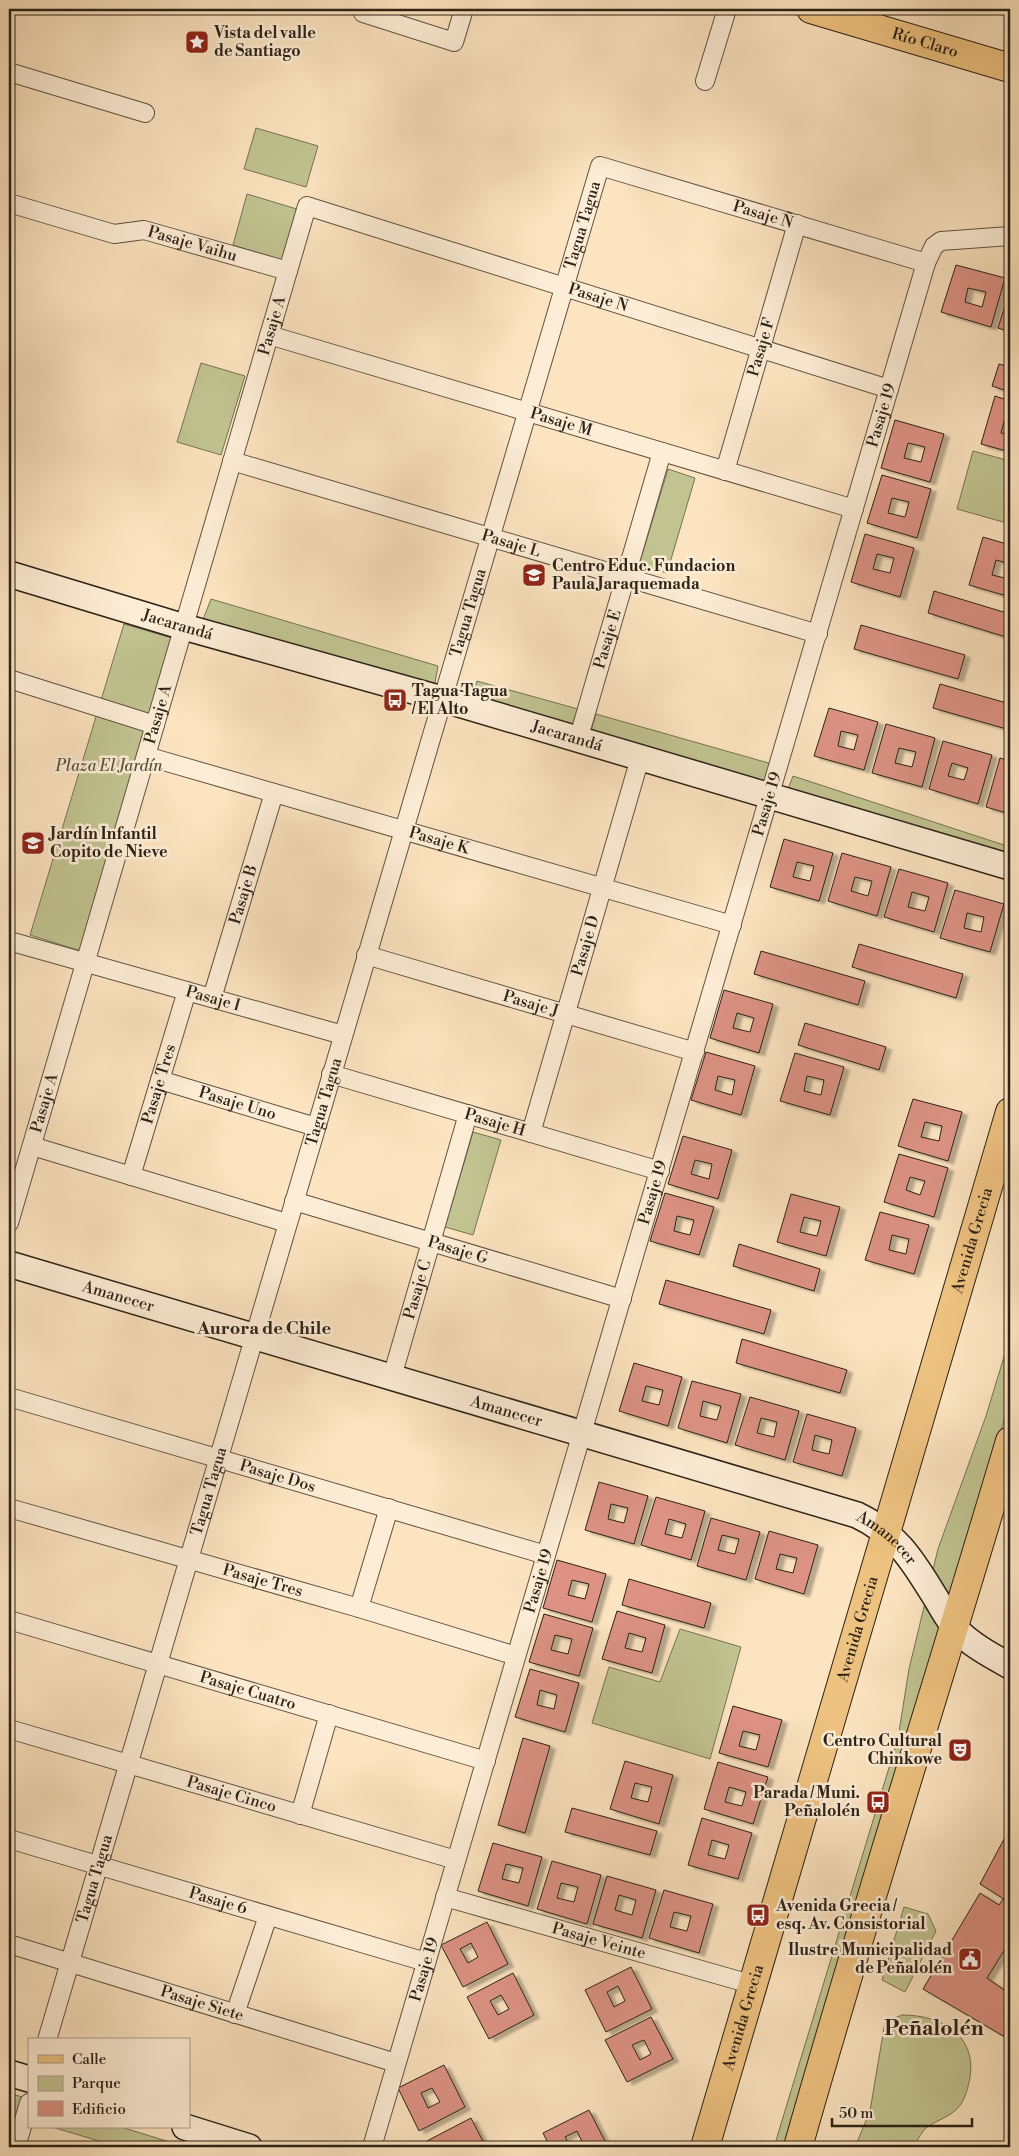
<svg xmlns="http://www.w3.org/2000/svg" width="1019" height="2156" font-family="'Libre Bodoni',serif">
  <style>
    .green { fill: #c1c491; stroke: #767354 }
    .building { fill: #dd9284; stroke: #2c2217; fill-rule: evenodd; filter: url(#shadow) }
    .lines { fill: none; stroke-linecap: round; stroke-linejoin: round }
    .street-casing { stroke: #605241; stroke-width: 20 }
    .secondary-casing { stroke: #2c2217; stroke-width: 28 }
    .primary-casing { stroke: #2c2217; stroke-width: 30 }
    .street { stroke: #fdedd6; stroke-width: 18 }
    .secondary { stroke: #fdedd6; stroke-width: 25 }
    .primary { stroke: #eec280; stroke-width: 28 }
    .labels { text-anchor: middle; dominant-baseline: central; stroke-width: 5; stroke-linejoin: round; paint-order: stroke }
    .poi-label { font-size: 16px; font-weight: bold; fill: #2c2217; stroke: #fdedd6; text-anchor: start }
    .street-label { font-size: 16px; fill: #2c2217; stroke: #fdedd6 }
    .park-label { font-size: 16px; font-style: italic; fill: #59533c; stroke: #fdedd6 }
    .neighbourhood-label { font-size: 18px; font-weight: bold; fill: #2c2217; stroke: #fdedd6 }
    .district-label { font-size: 21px; font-weight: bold; fill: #2c2217; stroke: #fdedd6 }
  </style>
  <defs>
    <filter id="shadow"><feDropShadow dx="5.5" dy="3" stdDeviation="1" flood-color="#0004"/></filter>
  </defs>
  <rect width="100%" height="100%" fill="#fce4c0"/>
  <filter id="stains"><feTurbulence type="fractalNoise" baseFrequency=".004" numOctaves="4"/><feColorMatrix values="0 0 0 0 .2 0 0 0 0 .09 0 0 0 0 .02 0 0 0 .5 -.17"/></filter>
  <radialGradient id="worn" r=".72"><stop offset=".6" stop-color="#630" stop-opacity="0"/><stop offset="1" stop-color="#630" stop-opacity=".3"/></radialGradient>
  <path class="green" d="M256 128 318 146 306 187 244 169Z
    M247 194 300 210 285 261 233 245Z
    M201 363 245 376 221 455 177 442Z
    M973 451 1010 461V524L957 509Z
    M668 469 695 478 667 573 639 565Z
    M211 599 438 666 434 688 202 622Z
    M124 624 175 639 81 951 30 935Z
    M477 681 578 709 572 726 473 694Z
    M596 714 772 764 766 782 591 731Z
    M793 776 1010 847V859L788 789Z
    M473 1132 501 1140 473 1235 445 1227Z
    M1010 1337V1400L789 2147H774L898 1738 909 1669 938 1549 986 1416Z
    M680 1629 741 1647 710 1759 592 1723 609 1667 660 1682Z
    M904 1907 928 1914 936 1931 905 1992 882 1980Z
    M902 2015C940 2015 977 2034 970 2078 968 2087 966 2096 961 2104 952 2117 938 2119 926 2128 921 2132 917 2142 913 2147H855L870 2111 885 2022Z
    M9 2093 29 2099V2120L9 2115Z
    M52 2127H121L186 2147H119Z"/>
  <path class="building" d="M956 265 1005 278 991 327 941 312ZM968 288 986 292 982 307 965 302Z
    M1010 289V332L998 328Z
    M999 364 1010 367V392L992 386Z
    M995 396 1010 401V419L1005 418 1001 433 1010 435V452L981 444Z
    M895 420 944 434 930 482 881 468ZM908 443 925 447 921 462 904 458Z
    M882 475 931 489 917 538 867 523ZM892 498 909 502 905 517 888 513Z
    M865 534 914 548 900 597 851 582ZM877 554 894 558 890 573 873 569Z
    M983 537 1010 545V564L996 560 992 575 1009 579 1010 574V597L969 585Z
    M934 591 1010 614 1009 638 928 613Z
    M861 625 965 655 958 679 854 649Z
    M940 684 1010 704V730L933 708Z
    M829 708 878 722 864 770 814 756ZM841 731 858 735 854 750 838 746Z
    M886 724 935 738 922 787 872 773ZM899 748 916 752 912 767 895 763Z
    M943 741 992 755 978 804 929 789ZM952 763 968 768 964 780 948 776Z
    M1000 758 1010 761V814L986 807Z
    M784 839 833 853 819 901 770 887ZM797 862 814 866 810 881 793 877Z
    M842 853 891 867 877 916 828 901ZM855 877 872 881 868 896 851 891Z
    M899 869 948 883 934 932 884 917ZM912 892 929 897 925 911 908 907Z
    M955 890 1004 904 990 952 940 938ZM967 913 984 917 981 932 964 928Z
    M859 944 963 974 956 998 852 967Z
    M761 951 865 981 858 1005 754 974Z
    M724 990 773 1004 759 1053 710 1038ZM737 1013 754 1018 750 1032 733 1028Z
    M805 1023 886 1047 879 1070 798 1045Z
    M706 1052 755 1066 741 1115 691 1100ZM718 1076 735 1080 732 1095 715 1090Z
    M795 1053 844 1067 830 1115 780 1101ZM807 1076 824 1080 821 1095 804 1091Z
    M913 1099 962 1112 948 1161 898 1146ZM925 1122 942 1126 939 1141 921 1137Z
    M683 1136 732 1150 718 1199 668 1184ZM695 1160 712 1164 709 1179 691 1174Z
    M899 1154 948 1168 934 1217 884 1202ZM910 1177 925 1181 920 1195 906 1190Z
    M665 1193 714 1207 699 1255 650 1241ZM677 1216 694 1220 690 1235 674 1231Z
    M791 1194 840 1207 826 1256 777 1242ZM804 1217 821 1221 817 1236 800 1232Z
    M880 1212 929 1225 914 1274 865 1260ZM892 1235 909 1239 906 1254 889 1250Z
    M739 1244 820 1269 814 1291 733 1266Z
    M666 1280 771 1310 764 1334 659 1304Z
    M742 1339 847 1370 840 1393 736 1363Z
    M634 1363 682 1377 668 1426 619 1411ZM646 1386 663 1390 659 1405 642 1401Z
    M692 1381 741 1394 727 1443 678 1428ZM703 1401 721 1406 717 1420 700 1416Z
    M750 1397 799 1411 785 1460 735 1445ZM761 1418 777 1422 774 1437 757 1433Z
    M807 1414 856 1428 842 1476 793 1462ZM815 1435 832 1440 829 1454 812 1450Z
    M599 1482 648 1496 634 1544 585 1530ZM611 1504 628 1508 624 1523 608 1519Z
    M656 1497 705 1511 691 1560 641 1545ZM669 1519 686 1524 682 1538 665 1534Z
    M711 1518 760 1532 746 1580 697 1566ZM722 1535 739 1539 735 1554 718 1550Z
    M769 1531 818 1545 804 1594 755 1579ZM780 1554 797 1558 793 1573 776 1569Z
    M557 1560 606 1574 592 1622 543 1608ZM572 1580 589 1584 585 1599 568 1595Z
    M629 1579 711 1603 704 1628 622 1605Z
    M617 1611 665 1625 652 1673 602 1659ZM629 1633 646 1638 642 1652 625 1648Z
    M544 1614 593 1628 579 1676 529 1662ZM555 1635 572 1639 568 1654 551 1650Z
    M530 1669 579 1683 565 1732 515 1717ZM540 1690 557 1695 554 1709 537 1705Z
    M733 1706 782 1720 768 1767 719 1753ZM743 1731 760 1735 756 1750 739 1746Z
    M523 1738 550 1746 525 1833 498 1825Z
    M625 1761 673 1775 659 1824 610 1809ZM635 1783 652 1787 648 1802 631 1798Z
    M718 1762 768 1777 753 1824 704 1809ZM729 1787 746 1792 742 1806 725 1802Z
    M572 1808 657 1831 650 1855 565 1832Z
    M702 1818 752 1833 738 1879 688 1865ZM712 1840 729 1845 725 1859 708 1855Z
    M1010 1828V1903L980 1884Z
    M493 1843 542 1857 528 1906 478 1891ZM506 1864 523 1868 519 1883 502 1879Z
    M552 1861 601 1875 587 1924 537 1909ZM561 1883 578 1887 574 1902 557 1898Z
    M607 1876 656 1890 642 1938 593 1924ZM619 1895 636 1900 632 1915 615 1910Z
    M664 1890 713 1904 699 1953 649 1938ZM674 1912 691 1916 687 1931 670 1927Z
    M980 1893 999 1905 1003 1899 1010 1904V1941L987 1978 1010 1994V2040L923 1989Z
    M487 1922 508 1964 463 1987 441 1945ZM471 1943 478 1957 468 1963 460 1949Z
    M631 1967 652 2009 606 2032 585 1990ZM618 1986 625 2001 614 2007 607 1992Z
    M513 1973 534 2015 489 2039 467 1997ZM501 1995 509 2009 498 2015 490 2001Z
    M651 2017 673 2059 627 2082 605 2040ZM644 2040 651 2054 640 2060 632 2045Z
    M444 2065 465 2107 419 2131 398 2088ZM432 2088 440 2102 428 2108 421 2093Z
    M589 2110 608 2147H582L584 2146 577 2131 565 2137 571 2147H550L543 2133Z
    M471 2118 486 2147H465L461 2141 451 2147H428L425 2142Z"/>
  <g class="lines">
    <g class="street-casing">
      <g id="street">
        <path d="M363 13 454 42 464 9"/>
        <path d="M9 72 145 113"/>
        <path d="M705 81 727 9"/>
        <path id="s1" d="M9 203 114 234 144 230 288 271"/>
        <path id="s2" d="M269 335 854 509"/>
        <path id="s3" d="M232 461 818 634"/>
        <path id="s4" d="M725 471 797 224"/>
        <path d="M9 679 155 725"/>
        <path id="s5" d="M578 740 662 452"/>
        <path id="s6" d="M146 756 732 925"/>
        <path id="s7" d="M9 941 343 1035"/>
        <path id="s8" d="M366 955 695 1052"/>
        <path id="s9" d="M212 998 274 793"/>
        <path id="s10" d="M331 1074 660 1171"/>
        <path id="s11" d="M160 1080 316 1127"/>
        <path id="s12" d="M531 1133 640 758"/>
        <path d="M32 1146 287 1223"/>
        <path id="s13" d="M131 1176 187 991"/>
        <path id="s14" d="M294 1201 622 1299"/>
        <path id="s15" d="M9 1223 307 206 889 389"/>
        <path id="s16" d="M392 1377 468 1114"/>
        <path id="s17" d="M9 1397 546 1555"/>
        <path id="s18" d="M9 1508 359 1608 516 1656"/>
        <path d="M359 1608 389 1508"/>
        <path id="s19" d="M9 1620 486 1761"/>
        <path id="s20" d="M9 1729 456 1860"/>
        <path d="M300 1815 329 1714"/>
        <path id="s21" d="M9 1839 426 1962"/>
        <path id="s22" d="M445 1897 754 1985"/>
        <path id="s23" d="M9 1944 396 2063"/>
        <path d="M235 2014 268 1916"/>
        <path id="s24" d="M47 2040 600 166 926 263"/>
        <path d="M16 2147 29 2103"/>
        <path id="s25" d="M372 2147 926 263 934 246 941 241 1010 236"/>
      </g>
    </g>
    <g class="secondary-casing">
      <g id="secondary">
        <path id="s26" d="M9 574 184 627 442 699 1010 867"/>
        <path id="s27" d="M9 1264 857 1515C899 1535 914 1563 937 1600 943 1610 949 1621 956 1629 971 1645 992 1656 1010 1666"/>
        <path d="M9 2073 29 2079"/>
        <path d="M185 2127 249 2147"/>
      </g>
    </g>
    <g class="primary-casing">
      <g id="primary">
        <path id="s28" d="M811 9 1010 68"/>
        <path id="s29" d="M705 2147 1010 1112"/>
        <path d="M798 2147C865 1911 940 1677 1010 1441"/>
      </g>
    </g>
    <use href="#street" class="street"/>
    <use href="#secondary" class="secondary"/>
    <use href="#primary" class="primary"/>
  </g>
  <defs>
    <g id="sight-square" transform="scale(1.25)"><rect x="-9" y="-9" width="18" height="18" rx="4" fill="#8f2418" stroke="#fdedd6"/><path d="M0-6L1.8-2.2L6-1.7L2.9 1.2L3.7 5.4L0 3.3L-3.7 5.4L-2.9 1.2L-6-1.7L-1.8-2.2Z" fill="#fff"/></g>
    <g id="school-square" transform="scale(1.25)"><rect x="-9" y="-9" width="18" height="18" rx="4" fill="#8f2418" stroke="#fdedd6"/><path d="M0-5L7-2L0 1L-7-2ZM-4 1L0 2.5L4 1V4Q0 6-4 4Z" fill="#fff"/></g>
    <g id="bus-square" transform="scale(1.25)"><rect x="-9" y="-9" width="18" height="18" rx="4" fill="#8f2418" stroke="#fdedd6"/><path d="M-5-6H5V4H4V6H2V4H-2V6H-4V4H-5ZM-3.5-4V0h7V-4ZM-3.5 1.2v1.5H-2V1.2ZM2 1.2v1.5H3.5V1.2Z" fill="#fff"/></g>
    <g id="theatre-square" transform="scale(1.25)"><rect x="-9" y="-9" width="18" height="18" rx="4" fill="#8f2418" stroke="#fdedd6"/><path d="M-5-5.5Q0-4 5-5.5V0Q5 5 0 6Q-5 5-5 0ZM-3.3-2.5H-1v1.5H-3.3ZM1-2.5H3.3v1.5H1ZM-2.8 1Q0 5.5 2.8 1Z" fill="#fff"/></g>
    <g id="civic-square" transform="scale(1.25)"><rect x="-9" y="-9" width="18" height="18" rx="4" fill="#8f2418" stroke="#fdedd6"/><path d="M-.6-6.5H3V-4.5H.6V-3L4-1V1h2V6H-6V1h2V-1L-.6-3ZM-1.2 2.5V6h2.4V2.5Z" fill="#fff"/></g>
  </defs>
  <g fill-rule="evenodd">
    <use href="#sight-square" x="197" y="42"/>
    <use href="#school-square" x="534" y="575"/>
    <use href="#bus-square" x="395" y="700"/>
    <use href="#school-square" x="33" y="843"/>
    <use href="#theatre-square" x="960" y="1750"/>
    <use href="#bus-square" x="878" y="1802"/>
    <use href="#bus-square" x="758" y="1915"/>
    <use href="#civic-square" x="970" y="1959"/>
  </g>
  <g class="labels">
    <g class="poi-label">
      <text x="214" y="33">Vista del valle<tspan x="214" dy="18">de Santiago</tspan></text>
      <text x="552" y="566">Centro Educ. Fundacion<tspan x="552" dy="18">Paula Jaraquemada</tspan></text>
      <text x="412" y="691">Tagua Tagua<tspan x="412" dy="18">/ El Alto</tspan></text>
      <text x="50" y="834">Jardín Infantil<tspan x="50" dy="18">Copito de Nieve</tspan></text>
      <text x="942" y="1741" text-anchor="end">Centro Cultural<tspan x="942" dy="18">Chinkowe</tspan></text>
      <text x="860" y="1793" text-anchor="end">Parada / Muni.<tspan x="860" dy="18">Peñalolén</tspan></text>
      <text x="776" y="1906">Avenida Grecia /<tspan x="776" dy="18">esq. Av. Consistorial</tspan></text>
      <text x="952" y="1950" text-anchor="end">Ilustre Municipalidad<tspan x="952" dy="18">de Peñalolén</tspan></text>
    </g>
    <g class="street-label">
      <text stroke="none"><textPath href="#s28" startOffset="119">Río Claro</textPath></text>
      <text stroke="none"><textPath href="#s24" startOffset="2124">Pasaje Ñ</textPath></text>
      <text stroke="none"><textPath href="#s24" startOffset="1892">Tagua Tagua</textPath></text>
      <text stroke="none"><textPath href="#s1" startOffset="190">Pasaje Vaihu</textPath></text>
      <text stroke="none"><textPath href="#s15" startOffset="1365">Pasaje N</textPath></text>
      <text stroke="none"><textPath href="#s15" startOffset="935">Pasaje A</textPath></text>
      <text stroke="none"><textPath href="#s4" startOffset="129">Pasaje F</textPath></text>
      <text stroke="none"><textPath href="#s25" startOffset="1805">Pasaje 19</textPath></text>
      <text stroke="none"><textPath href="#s2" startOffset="305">Pasaje M</textPath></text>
      <text stroke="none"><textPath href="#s3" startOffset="291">Pasaje L</textPath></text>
      <text stroke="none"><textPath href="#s24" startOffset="1488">Tagua Tagua</textPath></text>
      <text stroke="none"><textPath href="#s26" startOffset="176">Jacarandá</textPath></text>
      <text stroke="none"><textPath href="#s5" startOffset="105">Pasaje E</textPath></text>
      <text stroke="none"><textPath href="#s15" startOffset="530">Pasaje A</textPath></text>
      <text stroke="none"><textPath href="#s26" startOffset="581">Jacarandá</textPath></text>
      <text stroke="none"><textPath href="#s25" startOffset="1400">Pasaje 19</textPath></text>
      <text stroke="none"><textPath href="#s6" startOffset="305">Pasaje K</textPath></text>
      <text stroke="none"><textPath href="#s9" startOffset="108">Pasaje B</textPath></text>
      <text stroke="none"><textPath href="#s12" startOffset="195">Pasaje D</textPath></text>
      <text stroke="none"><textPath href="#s7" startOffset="212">Pasaje I</textPath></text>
      <text stroke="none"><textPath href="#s8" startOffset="172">Pasaje J</textPath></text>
      <text stroke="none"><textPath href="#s13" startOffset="96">Pasaje Tres</textPath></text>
      <text stroke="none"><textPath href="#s15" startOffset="125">Pasaje A</textPath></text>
      <text stroke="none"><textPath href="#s11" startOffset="81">Pasaje Uno</textPath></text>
      <text stroke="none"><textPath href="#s24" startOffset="978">Tagua Tagua</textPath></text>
      <text stroke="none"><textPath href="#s10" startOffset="171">Pasaje H</textPath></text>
      <text stroke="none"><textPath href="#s25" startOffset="995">Pasaje 19</textPath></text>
      <text stroke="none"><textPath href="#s29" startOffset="945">Avenida Grecia</textPath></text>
      <text stroke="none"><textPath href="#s14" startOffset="171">Pasaje G</textPath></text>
      <text stroke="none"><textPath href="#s16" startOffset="91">Pasaje C</textPath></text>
      <text stroke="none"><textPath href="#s27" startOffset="114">Amanecer</textPath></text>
      <text stroke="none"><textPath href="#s27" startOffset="519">Amanecer</textPath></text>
      <text stroke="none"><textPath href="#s17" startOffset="280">Pasaje Dos</textPath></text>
      <text stroke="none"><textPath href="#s24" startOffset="572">Tagua Tagua</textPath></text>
      <text stroke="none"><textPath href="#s27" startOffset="922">Amanecer</textPath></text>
      <text stroke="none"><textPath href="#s18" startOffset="264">Pasaje Tres</textPath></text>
      <text stroke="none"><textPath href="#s25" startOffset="590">Pasaje 19</textPath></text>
      <text stroke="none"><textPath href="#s29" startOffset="540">Avenida Grecia</textPath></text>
      <text stroke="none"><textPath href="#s19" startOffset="249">Pasaje Cuatro</textPath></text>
      <text stroke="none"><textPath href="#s20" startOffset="232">Pasaje Cinco</textPath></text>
      <text stroke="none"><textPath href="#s24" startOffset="168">Tagua Tagua</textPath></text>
      <text stroke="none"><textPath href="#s21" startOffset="218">Pasaje 6</textPath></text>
      <text stroke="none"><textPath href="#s22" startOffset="160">Pasaje Veinte</textPath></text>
      <text stroke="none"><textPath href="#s25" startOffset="185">Pasaje 19</textPath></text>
      <text stroke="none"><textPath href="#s23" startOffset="202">Pasaje Siete</textPath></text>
      <text stroke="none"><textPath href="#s29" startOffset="135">Avenida Grecia</textPath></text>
    </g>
    <g class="park-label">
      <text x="109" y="766">Plaza El Jardín</text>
    </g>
    <g class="neighbourhood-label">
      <text x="264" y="1328">Aurora de Chile</text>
    </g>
    <g class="district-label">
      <text x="934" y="2029">Peñalolén</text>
    </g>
  </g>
  <rect width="1019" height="2156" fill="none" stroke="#fce4c0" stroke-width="30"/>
  <rect x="10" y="10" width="999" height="2136" fill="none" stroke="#2c2217" stroke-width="2.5"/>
  <rect x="15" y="15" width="989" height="2126" fill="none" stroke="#2c2217"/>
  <rect x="28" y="2038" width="162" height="90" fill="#fdedd6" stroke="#a99c8a"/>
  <rect x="38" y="2055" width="25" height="8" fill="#eec280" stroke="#a99c8a"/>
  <text x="72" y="2064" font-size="15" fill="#2c2217">Calle</text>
  <rect x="38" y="2076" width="25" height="15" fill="#c1c491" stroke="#a99c8a"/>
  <text x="72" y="2088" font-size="15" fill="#2c2217">Parque</text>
  <rect x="38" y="2101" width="25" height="15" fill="#dd9284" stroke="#a99c8a"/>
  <text x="72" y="2114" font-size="15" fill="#2c2217">Edificio</text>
  <path d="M832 2118v8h140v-8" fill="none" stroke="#2c2217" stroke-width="2.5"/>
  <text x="839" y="2118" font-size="15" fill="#2c2217" stroke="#fdedd6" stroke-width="4" paint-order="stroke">50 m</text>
  <rect width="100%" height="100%" filter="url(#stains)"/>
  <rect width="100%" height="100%" fill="url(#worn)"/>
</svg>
